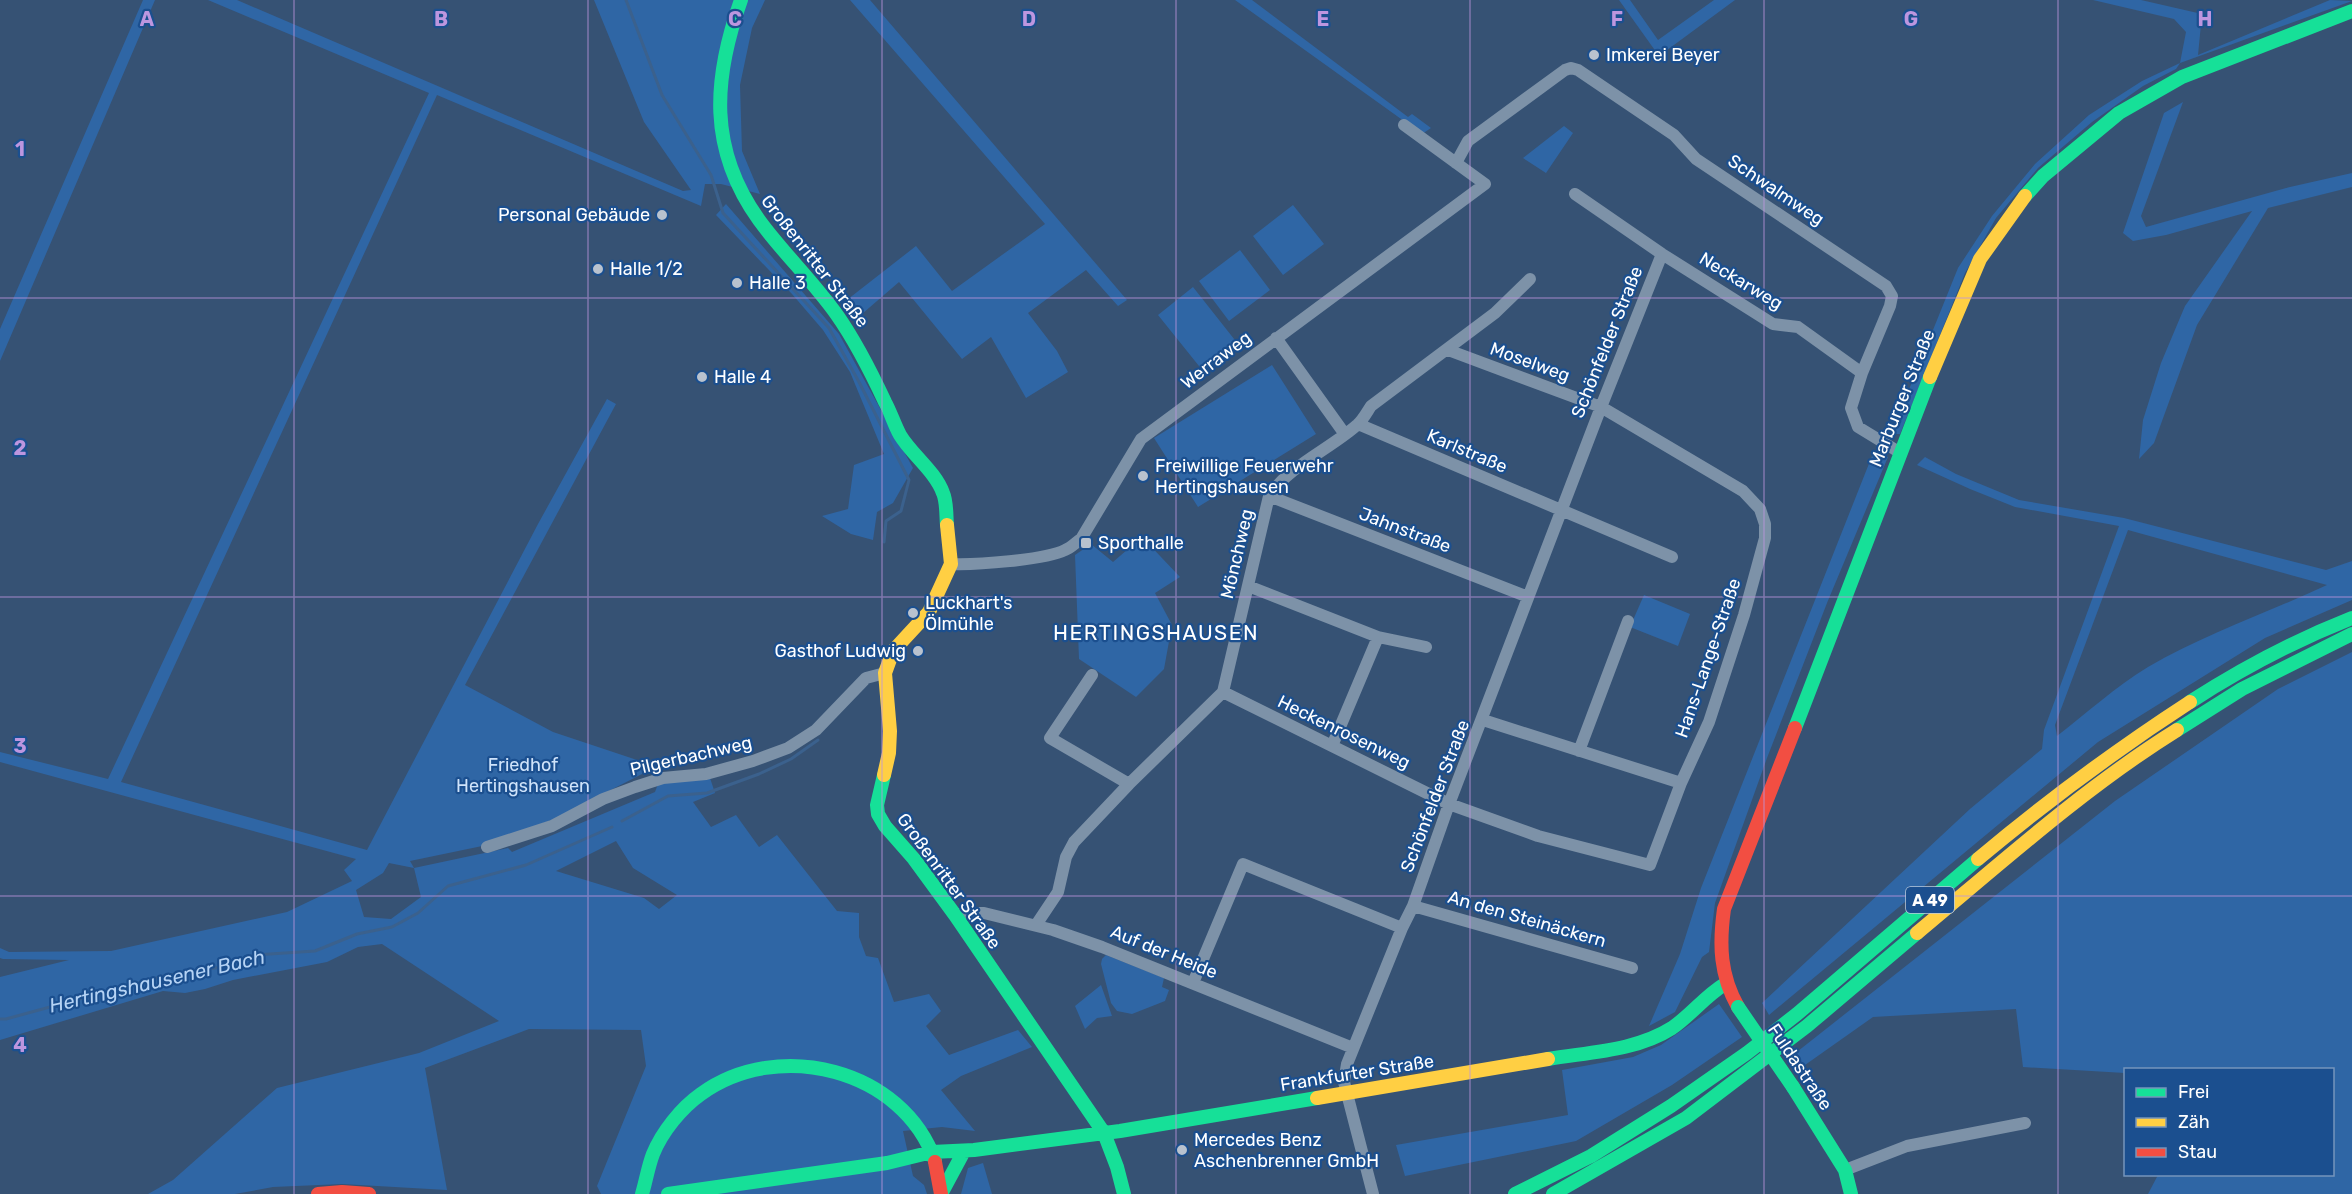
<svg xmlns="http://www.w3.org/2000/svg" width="2352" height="1194" font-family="Rubik,sans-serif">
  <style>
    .green { fill: #2f66a5; fill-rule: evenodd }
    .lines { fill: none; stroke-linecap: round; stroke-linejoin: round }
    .stream { stroke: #3b618d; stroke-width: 3 }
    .street { stroke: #7d92a8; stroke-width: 12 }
    .fast { stroke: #16e098; stroke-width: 14 }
    .slow { stroke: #ffcf43; stroke-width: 14 }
    .jam { stroke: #f24e42; stroke-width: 14 }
    .fast-bridge { stroke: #16e098; stroke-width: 14 }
    .grid { fill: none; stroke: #bd96df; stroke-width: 1.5; stroke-opacity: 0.55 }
    .poi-dot { fill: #b9c2ce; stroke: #1b4f8f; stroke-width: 2 }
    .labels { text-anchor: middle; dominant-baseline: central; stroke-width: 4.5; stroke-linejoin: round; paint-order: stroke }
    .shield { fill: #1b4f8f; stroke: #bbcadd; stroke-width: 1.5 }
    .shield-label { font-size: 16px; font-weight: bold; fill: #fff }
    .poi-label { font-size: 18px; fill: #fff; stroke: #1b4f8f; text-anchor: start }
    .street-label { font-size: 18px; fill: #fff; stroke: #1b4f8f }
    .park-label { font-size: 18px; fill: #cfe3fa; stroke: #1b4f8f }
    .water-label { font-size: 20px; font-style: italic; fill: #b5d3f5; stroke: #1b4f8f }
    .quarter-label { font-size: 21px; letter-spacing: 1.5px; fill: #fff; stroke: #1b4f8f }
    .grid-label { font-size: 20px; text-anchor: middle; font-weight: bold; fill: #bd96df; stroke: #1b4f8f; stroke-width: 4.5; stroke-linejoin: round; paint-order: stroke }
  </style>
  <rect width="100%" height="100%" fill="#365274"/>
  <path class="green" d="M143 0H155L0 361V329Z
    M208 0H237L683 191 691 190 644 122 594 0H765L752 28 740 85 742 151 760 194 721 184H705L701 206 437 95 121 782 367 850 538 524 607 399 616 404 465 685 553 732 646 763 642 774 554 819 487 845 410 861 414 868 508 848 512 852 655 792 658 784 710 778 715 793 693 802 711 827 736 815 759 847 777 835 837 911 859 913V937L866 956 878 958 894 1002 929 994 941 1011 926 1026 949 1055 1018 1030 1032 1047 961 1076 941 1090 975 1131 942 1127 903 1131 913 1176 924 1185 927 1194H601L597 1186 646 1066 641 1030 529 1029 425 1068 447 1190 342 1184 273 1187 235 1194H148L173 1180 277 1088 419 1053 499 1021 382 944 358 947 327 962 233 980 205 989 185 993 163 991 0 1040V977L69 960 3 959 0 958V948L9 952 111 951 287 912 352 881 344 870 356 859 0 762V752L108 779 429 93ZM616 841 633 868 677 895 659 909 644 898 556 871ZM389 863 414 868 421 897 391 919 364 917 356 890 383 873Z
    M850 0H870L1127 300 1118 306 1086 270 1028 313 1057 351 1068 372 1026 398 991 337 962 359 899 282 855 320 843 303 916 246 952 291 1045 224Z
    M1235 0H1252L1408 117 1412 114 1431 128 1422 134Z
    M1619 0H1630L1658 40 1714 0H1735L1659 56Z
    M2093 0H2141L2202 14 2198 55 2330 0 2352 1 2180 63 2176 69 2143 86 2092 122 2038 168 1996 218 1965 273 1900 434H1891L1958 268 1992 216 2035 164 2089 115 2142 81 2180 63 2186 32 2174 19Z
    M2183 102 2141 216 2146 227 2290 187 2352 173V187L2268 208 2197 325 2154 443 2139 459 2143 420 2161 363 2185 306 2252 211 2166 235 2133 241 2123 233 2164 113Z
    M1564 126 1573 133 1546 173 1523 158Z
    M726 204 839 334 913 468 893 503 877 512 873 540 851 534 822 516 848 509 854 465 884 454 850 372 823 330 792 294 716 215Z
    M1293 205 1324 244 1283 275 1253 236Z
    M1240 250 1270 290 1229 321 1199 281Z
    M1193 287 1238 344 1203 371 1158 315Z
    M1272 365 1316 434 1198 507 1154 438Z
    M1874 451 1888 457 1827 603 1767 758 1715 903 1709 952 1702 957 1675 1012 1649 1026 1680 954 1701 888Z
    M1925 457 1956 474 2019 500 2124 518 2326 570 2352 561V600L2265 638 2098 742 1769 1015 1762 1003 1970 809 2042 749 2044 730 2119 526 2015 507 1970 489 1917 465ZM2128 530 2327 585C2267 613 2205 634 2148 667 2115 687 2087 713 2057 736L2055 725Z
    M1142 537 1180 577 1155 593 1172 625 1164 669 1136 697 1079 659 1075 555 1091 544 1113 562Z
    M1644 595 1690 614 1678 646 1630 627Z
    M2352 652V1194H2148L2158 1175 2332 1174V1070H2126L2125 1073 2023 1067 2016 1009 1873 1017 1805 1065 1793 1055 2115 801 2278 689Z
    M1106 955 1164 978 1162 987 1169 990 1165 1001 1132 1014 1117 1011 1111 1003 1101 964 1102 959Z
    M1101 985 1112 1016 1097 1018 1085 1029 1075 1006Z
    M1719 1004 1742 1037 1672 1085 1576 1141 1405 1176 1396 1145 1568 1115 1562 1070 1633 1057 1661 1045Z
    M983 1163 992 1194H961L968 1168Z"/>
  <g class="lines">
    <path class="stream" d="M626 0 662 95 711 175 723 213 829 328 859 382 909 480 901 511 886 521 884 542
      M622 821 668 796 707 793 759 774 791 759 818 740
      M0 1019H6L164 976 221 967 255 955 315 951 357 934 392 927 418 913 448 886 526 865 612 827"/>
    <path class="street" d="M1456 163 1468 141 1565 70 1571 68 1578 70 1674 135 1696 159 1886 286 1892 296 1890 306 1862 373 1851 408 1858 427 1899 452
      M1575 194 1662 254 1773 324 1798 327 1862 373
      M1276 338 1344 433
      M1358 424 1672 557
      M1269 496 1528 597
      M951 564C975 565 1045 560 1065 550 1071 548 1076 542 1081 539L1141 439 1485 184 1404 125
      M1248 586 1378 637 1426 647
      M1092 675 1050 738 1129 784
      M1223 692 1449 804 1538 836 1650 865 1681 783 1709 722 1744 615 1765 538V524L1760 509 1743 491 1601 407 1448 350
      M1483 720 1681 783
      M1332 746 1378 637
      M1579 751 1628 621
      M487 847 552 826 603 799 635 787 663 778 706 774 753 761 788 748 816 730 866 678 885 673
      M1413 906 1632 968
      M955 915 966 913H984L1053 930 1102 947 1353 1048
      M1036 925 1058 892 1066 857 1074 842 1129 784 1223 692 1269 496C1289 466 1330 449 1357 425 1363 420 1367 412 1371 406L1495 313 1530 279
      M1193 983 1243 864 1402 928
      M1845 1170 1907 1146 2025 1123
      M1373 1194 1344 1082 1347 1064 1402 928 1413 906 1449 804 1601 407 1662 254"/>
    <path class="fast" d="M741 0C713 79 708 149 759 220 783 253 813 281 837 315 856 342 871 372 885 402 891 413 894 424 900 435 912 455 935 471 943 493 947 502 946 515 947 525
      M2025 196 2043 176 2119 113 2182 77 2352 11
      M2190 702C2241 669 2296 640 2352 618
      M1795 728 1930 377
      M2177 730 2242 689 2352 634
      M884 775 877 805 878 814 885 826 914 859 955 915 1104 1133 1117 1167 1124 1194
      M1548 1059C1589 1052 1636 1051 1672 1028 1691 1015 1705 996 1725 984
      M1793 1087 1845 1170 1851 1194
      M642 1194C646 1181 648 1167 653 1154 662 1132 681 1108 701 1094 778 1038 903 1069 935 1161
      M668 1194 887 1163 932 1152 974 1150 1120 1131 1317 1098
      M941 1194 962 1155
      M1515 1194 1591 1156 1671 1106 1747 1053 1797 1014 1978 859
      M1553 1194 1686 1118 1807 1026 1917 933"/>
    <path class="slow" d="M1930 377 1980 259 2025 196
      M884 775 889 753 890 731 885 673 893 651 929 612 951 564 947 525
      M1978 859C2046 802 2116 750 2190 702
      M1917 933C2001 863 2084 788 2177 730
      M1317 1098 1548 1059"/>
    <path class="jam" d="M1738 1007C1720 975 1719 945 1724 909L1795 728
      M935 1162 941 1194
      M318 1194 342 1192 369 1194"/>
    <path class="fast-bridge" d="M1738 1007 1793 1087"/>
  </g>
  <path class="grid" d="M294 0V1194M588 0V1194M882 0V1194M1176 0V1194M1470 0V1194M1764 0V1194M2058 0V1194M0 298H2352M0 597H2352M0 896H2352"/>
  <g class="poi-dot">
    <circle cx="1594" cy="55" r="6"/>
    <circle cx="662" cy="215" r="6"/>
    <circle cx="598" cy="269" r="6"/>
    <circle cx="737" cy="283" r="6"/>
    <circle cx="702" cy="377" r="6"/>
    <circle cx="1143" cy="476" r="6"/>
    <rect x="1080" y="537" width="12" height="12" rx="3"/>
    <circle cx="913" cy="613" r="6"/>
    <circle cx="918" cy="651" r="6"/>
    <circle cx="1182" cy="1150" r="6"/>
  </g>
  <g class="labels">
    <rect class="shield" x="1906" y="887" width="48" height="26" rx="4.5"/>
    <g class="shield-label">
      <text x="1930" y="900">A 49</text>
    </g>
    <g class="poi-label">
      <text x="1606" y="55">Imkerei Beyer</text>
      <text x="650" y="215" text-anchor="end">Personal Gebäude</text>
      <text x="610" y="269">Halle 1/2</text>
      <text x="749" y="283">Halle 3</text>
      <text x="714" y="377">Halle 4</text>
      <text x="1155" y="466">Freiwillige Feuerwehr<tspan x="1155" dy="21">Hertingshausen</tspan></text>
      <text x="1098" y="543">Sporthalle</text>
      <text x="925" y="603">Luckhart's<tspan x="925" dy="21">Ölmühle</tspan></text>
      <text x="906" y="651" text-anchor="end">Gasthof Ludwig</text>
      <text x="1194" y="1140">Mercedes Benz<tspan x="1194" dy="21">Aschenbrenner GmbH</tspan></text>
    </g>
    <g class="street-label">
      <text transform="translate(1776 190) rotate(34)">Schwalmweg</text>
      <text transform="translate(815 261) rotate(52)">Großenritter Straße</text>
      <text transform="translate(1741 281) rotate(31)">Neckarweg</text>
      <text transform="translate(1607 342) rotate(-68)">Schönfelder Straße</text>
      <text transform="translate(1216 360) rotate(-37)">Werraweg</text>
      <text transform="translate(1530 362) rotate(20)">Moselweg</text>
      <text transform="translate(1902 398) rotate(-68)">Marburger Straße</text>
      <text transform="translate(1467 451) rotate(23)">Karlstraße</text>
      <text transform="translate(1405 530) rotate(21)">Jahnstraße</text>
      <text transform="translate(1237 554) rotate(-77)">Mönchweg</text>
      <text transform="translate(1708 658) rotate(-71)">Hans-Lange-Straße</text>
      <text transform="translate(1344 732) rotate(26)">Heckenrosenweg</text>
      <text transform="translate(691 756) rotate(-13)">Pilgerbachweg</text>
      <text transform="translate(1435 796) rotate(-69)">Schönfelder Straße</text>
      <text transform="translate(949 881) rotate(54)">Großenritter Straße</text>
      <text transform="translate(1527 919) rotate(16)">An den Steinäckern</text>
      <text transform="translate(1164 952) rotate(22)">Auf der Heide</text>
      <text transform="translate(1800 1067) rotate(56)">Fuldastraße</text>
      <text transform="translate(1357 1073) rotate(-9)">Frankfurter Straße</text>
    </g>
    <g class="park-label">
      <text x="523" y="765">Friedhof<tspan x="523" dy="21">Hertingshausen</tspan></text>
    </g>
    <g class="water-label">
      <text transform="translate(157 981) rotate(-13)">Hertingshausener Bach</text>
    </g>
    <g class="quarter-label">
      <text x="1156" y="632">HERTINGSHAUSEN</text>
    </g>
  </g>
  <g class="grid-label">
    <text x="147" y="26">A</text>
    <text x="441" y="26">B</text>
    <text x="735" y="26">C</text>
    <text x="1029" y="26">D</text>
    <text x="1323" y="26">E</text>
    <text x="1617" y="26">F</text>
    <text x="1911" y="26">G</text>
    <text x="2205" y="26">H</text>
    <text x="20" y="156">1</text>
    <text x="20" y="455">2</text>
    <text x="20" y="753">3</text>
    <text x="20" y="1052">4</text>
  </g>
  <rect x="2124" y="1068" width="210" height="108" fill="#1b4f8f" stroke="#7695bc" stroke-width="1.5"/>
  <rect x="2136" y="1088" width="30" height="9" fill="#16e098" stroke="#7695bc" stroke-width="1.5"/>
  <text x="2178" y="1098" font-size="18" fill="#ffffff">Frei</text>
  <rect x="2136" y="1118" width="30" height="9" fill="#ffcf43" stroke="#7695bc" stroke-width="1.5"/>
  <text x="2178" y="1128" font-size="18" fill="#ffffff">Zäh</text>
  <rect x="2136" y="1148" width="30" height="9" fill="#f24e42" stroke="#7695bc" stroke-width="1.5"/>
  <text x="2178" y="1158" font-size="18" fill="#ffffff">Stau</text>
</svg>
